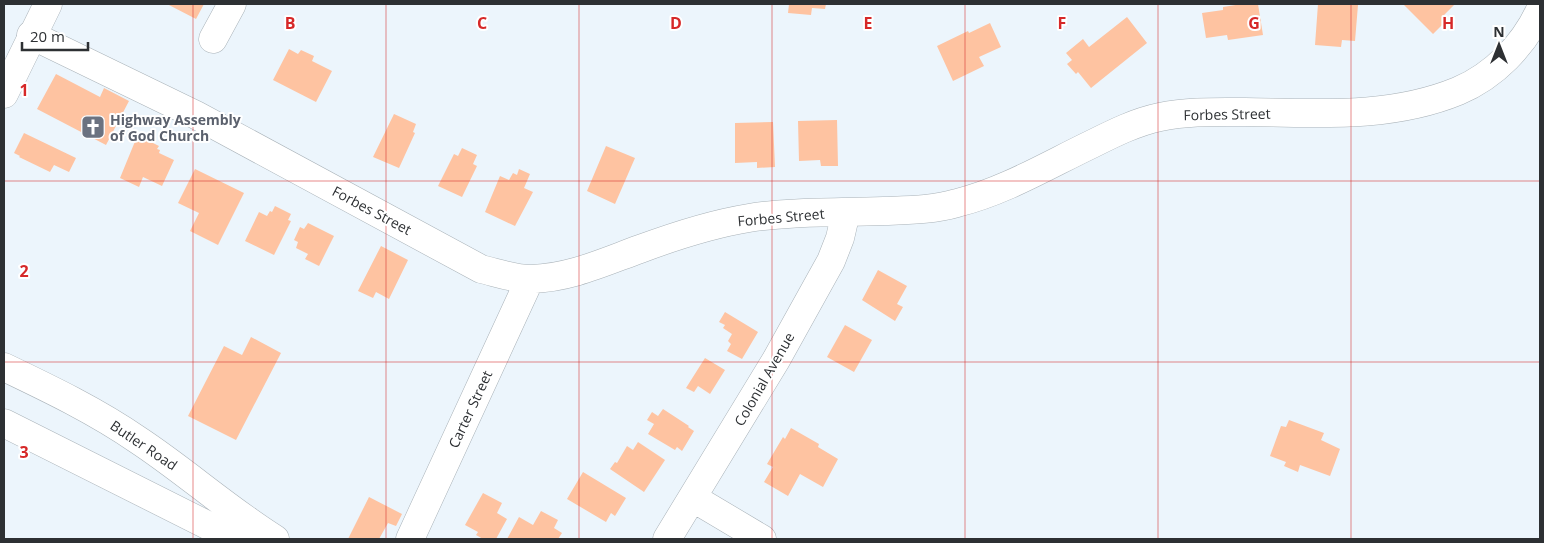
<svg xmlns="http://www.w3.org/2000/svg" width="1544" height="543" font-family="'Open Sans',sans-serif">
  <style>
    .building { fill: #fec3a1 }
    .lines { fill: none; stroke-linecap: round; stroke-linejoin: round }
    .minor-casing { stroke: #a9b2b8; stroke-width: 29 }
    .major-casing { stroke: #a9b2b8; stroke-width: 29 }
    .minor { stroke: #fff; stroke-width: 28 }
    .major { stroke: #fff; stroke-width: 28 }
    .grid { fill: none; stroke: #d62828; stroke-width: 1; stroke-opacity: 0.55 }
    .labels { text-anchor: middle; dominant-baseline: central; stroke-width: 4; stroke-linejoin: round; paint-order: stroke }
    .street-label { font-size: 14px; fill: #2d3033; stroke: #fff }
    .worship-label { font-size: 14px; font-weight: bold; fill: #5b616d; stroke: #fff; text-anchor: start }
    .grid-label { font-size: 16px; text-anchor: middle; font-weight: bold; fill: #d62828; stroke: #fff; stroke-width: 4; stroke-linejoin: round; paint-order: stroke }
  </style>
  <rect width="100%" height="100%" fill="#ecf5fc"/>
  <path class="building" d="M167 4H204L196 19Z
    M789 4H826L825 9 812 8 811 15 788 13Z
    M1242 4H1258L1263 35 1228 40 1227 35 1206 38 1202 13 1223 10V7Z
    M1318 4 1358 5 1355 41 1342 40 1341 47 1315 45Z
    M1403 4H1452L1454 5 1443 16 1447 20 1433 34Z
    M1127 17 1147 43 1091 88 1078 72 1076 74 1067 64 1072 60 1066 53 1083 39 1089 47Z
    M990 23 1001 47 979 57 984 66 953 81 937 46 968 31 969 33Z
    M289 49 298 54 301 50 314 56 312 61 332 71 316 102 273 80Z
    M56 74 100 97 104 88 129 101 106 145 37 109Z
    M394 114 416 124 413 132 415 133 399 168 373 157Z
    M837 120 838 166H821L820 160 799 161 798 121Z
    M773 122 775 167 757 168V162L735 163V123Z
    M24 133 76 158 69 172 54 165 50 172 19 157 20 156 14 153Z
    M139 136 159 146 157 149 160 150 159 153 174 160 162 186 143 177 139 187 120 178 136 139 138 140Z
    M606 146 635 158 615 204 587 191Z
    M462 148 477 155 473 164 477 166 462 197 438 186 454 154 458 156Z
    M195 169 244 193 218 245 190 231 199 213 178 203Z
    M519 169 530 174 524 188 533 192 515 226 485 212 500 176 509 180 513 173 517 175Z
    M275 206 291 214 288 220 291 221 274 255 245 241 259 212 267 216 270 211 272 212Z
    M308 223 334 236 319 266 305 259 308 254 296 248 298 242 294 240 300 227 304 229Z
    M381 246 408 260 389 299 376 292 373 298 358 291Z
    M878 270 907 286 897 304 903 307 895 321 862 300Z
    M725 312 758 332 742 359 727 351 731 344 728 341 732 334 723 328 725 325 719 322Z
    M845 325 872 340 854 372 827 357Z
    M251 337 281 353 236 440 188 416 224 346 242 355Z
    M705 358 725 370 710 394 698 386 694 392 686 388Z
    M663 409 689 426 688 427 694 431 682 451 677 447 675 450 648 434 654 424 647 420 652 412 658 416Z
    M1289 420 1324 433 1321 440 1340 449 1330 476 1300 465 1298 472 1284 466 1286 462 1270 456 1281 426 1286 427Z
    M791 428 819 444 818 447 838 459 823 487 800 474 788 496 764 482 773 467 767 464 783 437 785 439Z
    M638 442 665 460 644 492 610 469 615 462 617 463 627 446 633 450Z
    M583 472 626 498 615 516 611 513 606 522 567 499Z
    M483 493 502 503 497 513 507 519 496 539H483L476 535 478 532 465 525Z
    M369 497 402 514 396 526 388 523 379 539H348Z
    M541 511 558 520 554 528 562 533 558 539H507L519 517 533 525Z"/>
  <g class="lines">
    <g class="minor-casing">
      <path id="minor" d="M31 35 196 115 481 269C498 273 514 279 531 279 570 278 604 262 640 249 675 236 712 224 749 218 793 211 839 213 884 211 909 210 933 210 957 203 1005 191 1048 165 1092 144 1114 133 1136 122 1160 117 1188 111 1216 112 1245 112 1317 113 1390 119 1458 91 1494 76 1524 45 1540 10
        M213 39 232 4
        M693 498 762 539
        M410 539 530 279
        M667 539 776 360 831 261 840 238 846 212"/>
    </g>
    <g class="major-casing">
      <path id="major" d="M4 94 48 4
        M4 367C50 389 96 411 138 440 185 471 227 509 275 539
        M4 423 235 539"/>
    </g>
    <use href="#minor" class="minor"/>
    <use href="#major" class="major"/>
  </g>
  <path class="grid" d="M193 4V539M386 4V539M579 4V539M772 4V539M965 4V539M1158 4V539M1351 4V539M4 181H1540M4 362H1540"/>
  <defs>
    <g id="church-square" transform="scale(1.25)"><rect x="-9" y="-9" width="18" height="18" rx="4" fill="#6b7280" stroke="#fff"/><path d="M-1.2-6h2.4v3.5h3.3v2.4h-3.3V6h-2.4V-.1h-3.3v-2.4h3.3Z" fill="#fff"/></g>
  </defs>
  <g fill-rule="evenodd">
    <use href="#church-square" x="93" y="127"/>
  </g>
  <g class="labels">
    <g class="street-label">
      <text transform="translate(1227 114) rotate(-1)">Forbes Street</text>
      <text transform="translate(372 210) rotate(28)">Forbes Street</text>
      <text transform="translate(781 217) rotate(-5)">Forbes Street</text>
      <text transform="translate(764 379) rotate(-60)">Colonial Avenue</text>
      <text transform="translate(470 409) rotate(-65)">Carter Street</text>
      <text transform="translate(144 445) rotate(34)">Butler Road</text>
    </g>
    <g class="worship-label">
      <text x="110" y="119">Highway Assembly<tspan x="110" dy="16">of God Church</tspan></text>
    </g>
  </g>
  <g class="grid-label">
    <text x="290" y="29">B</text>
    <text x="482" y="29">C</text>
    <text x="676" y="29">D</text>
    <text x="868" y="29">E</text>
    <text x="1062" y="29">F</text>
    <text x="1254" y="29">G</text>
    <text x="1448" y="29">H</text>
    <text x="24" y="96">1</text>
    <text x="24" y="277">2</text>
    <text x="24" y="458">3</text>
  </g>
  <rect width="1544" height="543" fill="none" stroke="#2d3033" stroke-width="10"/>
  <g transform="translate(1499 45)" stroke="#ffffff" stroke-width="4" paint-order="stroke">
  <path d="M0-4L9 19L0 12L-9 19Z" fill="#2d3033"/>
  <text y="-8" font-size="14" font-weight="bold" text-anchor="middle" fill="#2d3033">N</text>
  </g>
  <path d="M22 42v8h66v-8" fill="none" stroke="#2d3033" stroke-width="2.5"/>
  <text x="30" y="42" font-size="15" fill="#2d3033" stroke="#ffffff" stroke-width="4" paint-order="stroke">20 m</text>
</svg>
